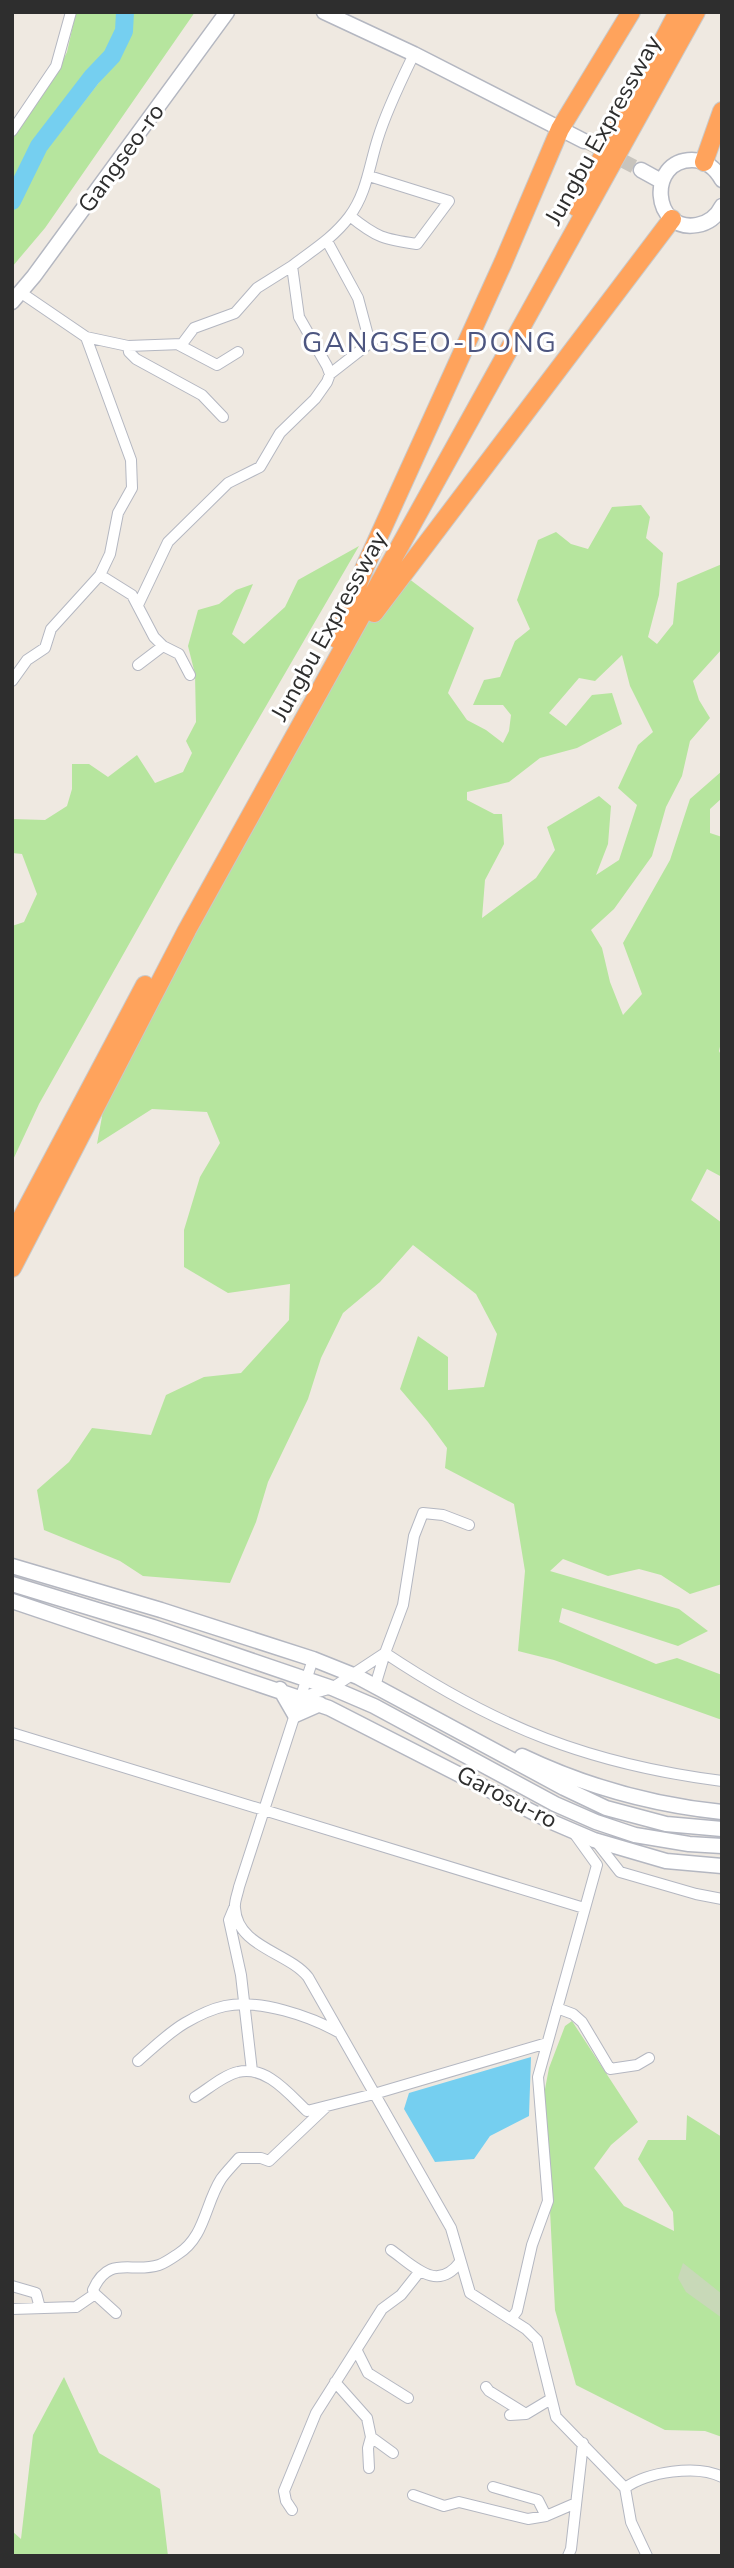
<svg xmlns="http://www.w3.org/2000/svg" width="734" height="2568" font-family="'Nunito Sans',sans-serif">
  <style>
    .green { fill: #b6e59e; fill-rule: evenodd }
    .cemetery { fill: #c8d9b8 }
    .water { fill: #75cff0 }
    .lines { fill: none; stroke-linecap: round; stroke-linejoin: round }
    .river { stroke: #75cff0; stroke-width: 18 }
    .secondary-tunnel { stroke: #c8c4bd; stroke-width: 14; stroke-dasharray: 14 7; stroke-linecap: butt }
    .street-casing { stroke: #b4b7c1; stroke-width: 12 }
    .secondary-casing { stroke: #b4b7c1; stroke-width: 17 }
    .highway-casing { stroke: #c9c9c9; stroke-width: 20 }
    .street { stroke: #fff; stroke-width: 10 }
    .secondary { stroke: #fff; stroke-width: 14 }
    .highway { stroke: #ffa35c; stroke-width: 18 }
    .labels { text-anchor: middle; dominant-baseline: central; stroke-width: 6; stroke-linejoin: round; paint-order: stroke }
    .street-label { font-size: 24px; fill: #2e2e2e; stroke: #fff }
    .quarter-label { font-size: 28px; letter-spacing: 2px; fill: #4d5680; stroke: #fff }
  </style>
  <rect width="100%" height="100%" fill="#efe9e1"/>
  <path class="green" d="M76 12H121L115 43 33 143 12 185V138L53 80 67 52Z
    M131 12H195L45 228 12 267V210L44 153 115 62 130 30Z
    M641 505 650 517 646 538 663 553 659 595 648 637 657 644 673 624 677 583 722 564V649L693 681 699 700 710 718 690 741 682 776 666 807 652 856 614 909 591 930 602 948 610 982 623 1015 642 994 623 943 670 860 690 799 722 771V798L710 809V833L722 837V1038L719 1051 722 1057V1177L707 1169 691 1200 722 1223V1584L690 1594 661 1575 639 1569 608 1576 563 1559 550 1571 679 1609 708 1631 678 1646 562 1608 559 1622 656 1664 677 1658 722 1675V1720L554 1660 518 1651 525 1571 514 1504 445 1468 447 1448 428 1422 400 1389 418 1336 448 1357V1390L484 1387 497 1334 476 1294 413 1245 380 1282 343 1313 321 1358 308 1399 268 1482 256 1522 230 1583 143 1576 120 1561 44 1530 37 1490 69 1462 92 1428 151 1435 166 1395 204 1377 241 1373 289 1320 290 1284 228 1293 184 1267V1230L200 1177 220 1143 207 1112 152 1109 97 1144 103 1111 218 888 396 569 474 628 448 693 467 720 486 730 503 743 509 731 511 715 503 705H473L484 680 500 677 515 641 530 629 517 600 538 540 556 532 571 544 588 549 612 507ZM622 655 630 686 653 732 638 745 618 788 637 805 619 860 596 875 608 844 611 806 599 796 547 827 555 850 536 878 482 918 485 880 504 844 502 814H494L467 800V792L509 782 540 758 577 748 622 724 612 693 592 695 566 726 549 713 579 678 595 681Z
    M359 546 173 866 39 1104 12 1162V926L24 922 37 894 22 854 12 853V819L45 820 67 806 72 789V764H89L108 777 137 755 155 783 183 772 192 753 186 741 196 722 195 674 188 646 198 610 219 604 236 590 253 584 232 634 244 644 285 607 298 580Z
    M572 2021 638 2122 611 2145 594 2168 624 2206 674 2231 673 2212 638 2159 648 2140H686L687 2115 722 2137V2437L705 2431 665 2430 576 2385 555 2310 549 2190 541 2110 549 2068 565 2026Z
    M64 2377 99 2453 160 2489 168 2556H12V2531L21 2539 33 2435Z"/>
  <path class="cemetery" d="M683 2263 722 2294V2318L686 2292 678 2278Z"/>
  <path class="water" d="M531 2057 529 2116 490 2136 474 2159 435 2162 404 2109 409 2093Z"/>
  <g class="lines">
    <path class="river" d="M12 201 39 146 92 77 112 56 124 31 125 12"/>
    <path class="secondary-tunnel" d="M584 141 641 170"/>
    <g class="street-casing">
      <path id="street" d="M12 131 56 66 71 12
        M350 216C377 238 384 239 417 244L449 201 369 176
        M327 241 358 298 370 343
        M86 337 128 346 182 344 194 328 235 313 257 288 292 266
        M179 345 217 365 238 352
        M128 346 129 352 136 359 202 395 223 417
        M330 374 380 335
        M100 575 132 595 154 637 163 646 179 654 190 675
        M138 605 168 542 228 483 260 467 280 433 315 399 327 382 330 374 327 366 299 317 292 266C313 250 333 238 349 217 367 193 369 166 378 138 387 109 401 81 414 54
        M138 665 163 646
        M12 681 27 660 45 648 51 629 100 575 110 554 118 513 132 488 131 460 86 337 20 292
        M313 1659 239 1887C238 1893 234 1902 235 1908 237 1947 288 1952 308 1977L451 2228 470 2293 526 2329 537 2340 556 2417 625 2488 631 2522 647 2556
        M375 1686 385 1653C496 1727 589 1764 722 1781
        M301 1697 332 1688 385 1653 403 1605 414 1536 423 1513 443 1515 469 1525
        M12 1733 584 1908
        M595 1840 620 1872 696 1894 722 1899
        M234 1908 229 1920 241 1975 252 2071
        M557 2008 573 2014 582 2022 610 2069 637 2065 649 2058
        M138 2061C153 2048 168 2033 185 2023 197 2016 211 2009 225 2006 260 1999 310 2016 340 2033
        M195 2097C208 2089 224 2075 238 2072 266 2065 289 2094 307 2111L374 2094 547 2043
        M391 2250C414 2266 437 2293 460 2262
        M12 2286 36 2293 40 2308
        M12 2309 76 2307 95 2294
        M116 2313 95 2294 93 2290C109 2254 131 2274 159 2265 165 2263 172 2258 178 2254 205 2237 205 2204 221 2179 226 2172 233 2165 239 2158H261L269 2161 327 2106
        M511 2319 517 2311 532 2245 548 2201 538 2077 597 1865 574 1833
        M357 2351 368 2373 408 2398
        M335 2382 367 2418 371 2437 393 2453
        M486 2387 489 2391 526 2414
        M510 2415 526 2414 551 2399
        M369 2468 368 2448 371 2437
        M493 2487 538 2500 546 2516
        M625 2488C647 2472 697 2464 722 2477
        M413 2495 444 2506 459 2502 528 2519 546 2516 576 2503
        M292 2510 286 2501 284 2491 316 2413 382 2309 401 2295 420 2271
        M568 2556 571 2549 583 2443"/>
    </g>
    <g class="secondary-casing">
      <path id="secondary" d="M324 12 414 54 584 141
        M641 170 661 181
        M722 180C716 169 706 160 692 160 647 160 652 233 697 225 709 223 717 216 722 206
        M12 302 34 276 227 12
        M12 1566 161 1610 313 1659 358 1677 564 1788 606 1808 666 1824 722 1829
        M12 1584 153 1627 332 1688 374 1706 555 1804 596 1822 635 1835 689 1844 722 1846
        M12 1601 329 1708 552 1822 594 1840 666 1861 722 1866
        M280 1689 295 1715 320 1704
        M522 1756C585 1786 653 1805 722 1812"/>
    </g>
    <g class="highway-casing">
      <path id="highway" d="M704 162 722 111
        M576 207 678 12
        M374 613 672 219
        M337 639 364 569 503 263 560 129 631 12
        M12 1236 145 985
        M12 1268 187 930 696 12"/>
    </g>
    <use href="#street" class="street"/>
    <use href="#secondary" class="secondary"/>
    <use href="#highway" class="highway"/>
  </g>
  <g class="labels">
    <g class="street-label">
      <text transform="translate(603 130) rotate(-61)">Jungbu Expressway</text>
      <text transform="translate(121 158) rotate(-54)">Gangseo-ro</text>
      <text transform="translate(329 626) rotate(-61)">Jungbu Expressway</text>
      <text transform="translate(507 1797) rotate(27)">Garosu-ro</text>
    </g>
    <g class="quarter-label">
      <text x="430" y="343">GANGSEO-DONG</text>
    </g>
  </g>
  <rect width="734" height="2568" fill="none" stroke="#2e2e2e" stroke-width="28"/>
</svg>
